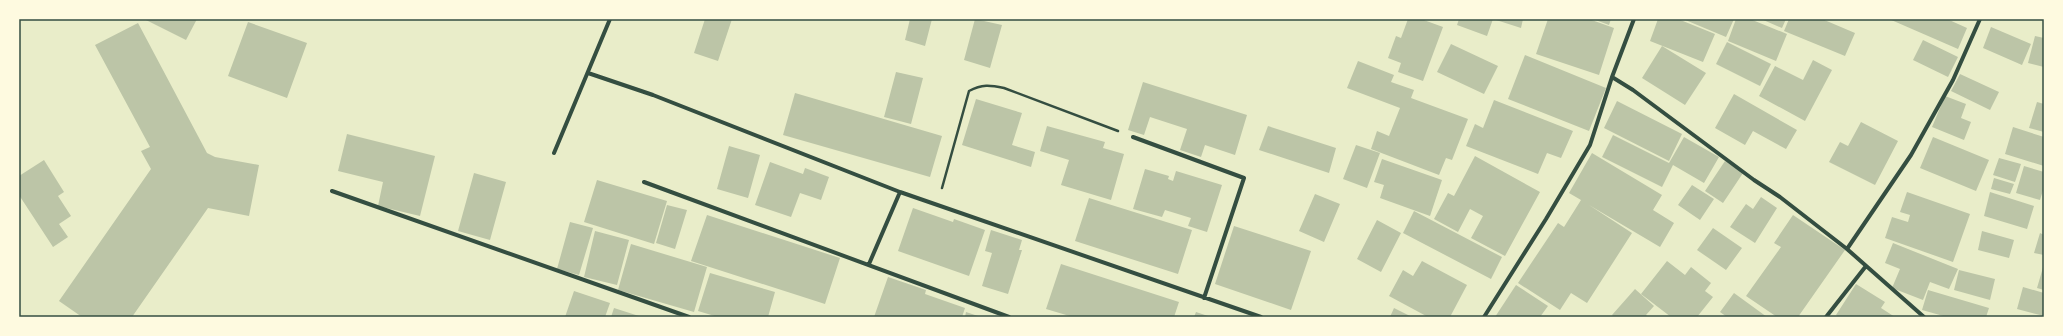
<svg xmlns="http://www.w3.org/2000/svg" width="2063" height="336" font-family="'Varela Round',sans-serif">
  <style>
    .building { fill: #bcc5a7 }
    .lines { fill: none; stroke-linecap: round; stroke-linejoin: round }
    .path { stroke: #344e41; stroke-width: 2.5 }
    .minor { stroke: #344e41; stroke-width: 4 }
    .neatline { fill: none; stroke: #344e41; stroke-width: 1.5 }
  </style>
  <rect width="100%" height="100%" fill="#e9edc9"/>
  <path class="building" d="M144 19H197L186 40Z
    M705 19H732L718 61 694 53Z
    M910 19H932L925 46 905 40Z
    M975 19 1002 25 990 68 964 60Z
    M1408 19H1421L1443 27 1423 81 1398 72 1401 63 1388 58 1396 36 1401 38Z
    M1459 19H1523L1521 28 1493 19 1487 36 1457 25Z
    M1548 19H1589L1614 28 1599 75 1536 54Z
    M1593 19H1611L1609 25Z
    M1658 19H1678L1715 34 1703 62 1650 41Z
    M1683 19H1734L1726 37Z
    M1736 19H1750L1787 34 1776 61 1728 41Z
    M1761 19H1786L1782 28Z
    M1789 19H1822L1855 33 1845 56 1784 31Z
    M1889 19H1947L1967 28 1958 49Z
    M248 22 307 43 287 98 228 76Z
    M138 23 207 153 215 157 259 165 249 216 208 208 132 317H82L59 301 151 169 141 151 150 147 95 45Z
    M1991 27 2031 44 2022 65 1983 48Z
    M2035 36 2044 38V67L2028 63Z
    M1923 40 1958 57 1948 77 1913 60Z
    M1727 42 1771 64 1760 86 1716 64Z
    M1451 44 1498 66 1484 94 1437 72Z
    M1662 46 1706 73 1685 105 1642 78Z
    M1525 55 1606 88 1589 131 1508 99Z
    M1813 60 1832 70 1805 121 1759 96 1775 66 1803 80Z
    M1358 61 1394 75 1391 82 1414 90 1411 98 1468 119 1452 160 1446 158 1439 175 1371 149 1377 131 1389 136 1400 108 1347 88Z
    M896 72 923 78 911 124 884 117Z
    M1960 74 1999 92 1990 110 1951 91Z
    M1143 82 1247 115 1235 155 1205 145 1201 157 1180 150 1187 129 1150 117 1144 135 1128 130Z
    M795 93 942 136 930 177 783 135Z
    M1734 94 1797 130 1786 149 1753 131 1745 145 1715 128Z
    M1945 96 1966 104 1961 118 1971 122 1964 140 1932 127Z
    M976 99 1022 113 1012 145 1035 152 1031 167 962 145Z
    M1494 100 1573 131 1561 158 1547 153 1538 174 1466 146 1475 124 1483 128Z
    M1617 101 1682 134 1669 161 1604 128Z
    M2037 102 2044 104V132L2029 128Z
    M1861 122 1898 141 1875 185 1829 162 1840 142 1848 146Z
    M1047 126 1105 142 1103 148 1124 154 1111 200 1061 185 1069 160 1040 151Z
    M1268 126 1336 148 1329 173 1259 150Z
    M2013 127 2044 137V166L2005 154Z
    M347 134 435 156 420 216 378 206 383 182 338 171Z
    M1613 135 1669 163 1684 137 1719 157 1704 183 1673 165 1662 187 1602 157Z
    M1933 137 1989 160 1976 191 1920 168Z
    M1356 145 1380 153 1367 188 1343 179Z
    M729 146 760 155 748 198 717 189Z
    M1592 153 1662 195 1653 210 1674 223 1660 247 1589 205 1632 233 1587 303 1571 293 1560 310 1518 283 1558 223 1564 227 1581 200 1569 193Z
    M1475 156 1540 192 1505 256 1471 238 1483 216 1470 209 1458 232 1434 219 1448 193 1454 196Z
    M1999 158 2021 164 2015 182 1993 175Z
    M1382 159 1442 180 1430 216 1380 198 1384 185 1374 182Z
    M44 160 64 192 58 196 71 216 59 224 68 237 53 247 19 195V176Z
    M1725 161 1743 173 1723 203 1705 191Z
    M770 162 803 174 805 168 829 177 821 200 800 193 791 217 755 205Z
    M2024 166 2044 172V187L2040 200 2016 193Z
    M1145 169 1169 176 1168 179 1173 181 1176 171 1222 185 1207 232 1188 226 1191 218 1165 210 1162 217 1133 209Z
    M474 173 506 182 490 240 458 231Z
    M1994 178 2014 184 2010 194 1991 189Z
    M597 180 667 201 654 244 584 222Z
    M1692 185 1714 199 1700 220 1678 205Z
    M1907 192 1970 214 1953 262 1885 238 1892 217 1908 222 1910 215 1900 212Z
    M1990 192 2034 206 2027 229 1984 216Z
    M1315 194 1340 204 1324 242 1299 231Z
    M1761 197 1777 208 1755 243 1730 227 1746 204 1753 209Z
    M1089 198 1192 230 1178 274 1075 241Z
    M667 205 687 210 675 249 656 243Z
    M913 208 953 222 954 219 985 230 969 276 898 251Z
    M1414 211 1502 257 1491 279 1403 233Z
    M707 215 840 258 825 304 691 261Z
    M1793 215 1845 250 1798 317H1777L1746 296 1781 247 1774 243Z
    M1377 220 1401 233 1381 272 1357 259Z
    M570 222 593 228 579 275 557 269Z
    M1234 226 1311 251 1291 310 1215 284Z
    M1713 228 1742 248 1726 270 1697 250Z
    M991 230 1022 240 1019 250H1022L1008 294 982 286 992 253 985 251Z
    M595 231 629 240 617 285 584 277Z
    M1982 231 2014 240 2009 258 1978 250Z
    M2040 233 2044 235V255L2034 253Z
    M1893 243 1958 269 1949 289 1930 282 1923 300 1892 288 1900 269 1885 263Z
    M631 244 707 267 694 312 618 290Z
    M1422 261 1467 285 1450 317H1428L1389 296 1403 270 1413 276Z
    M1667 261 1685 275 1691 267 1711 283 1705 291 1713 297 1697 317H1671L1641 294Z
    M1061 264 1179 302 1174 317H1073L1046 309Z
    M2044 264V290L2037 288Z
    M1959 270 1995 279 1990 300 1954 290Z
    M710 273 775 292 768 317H718L698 311Z
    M888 277 926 290 925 294 965 308 962 317H874Z
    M1856 284 1885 302 1881 308 1895 317H1840L1836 315Z
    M1516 285 1548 306 1540 317H1495Z
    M2023 287 2044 293V316L2017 309Z
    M1635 289 1654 306 1646 315 1648 317H1614L1612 315Z
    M1928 290 1989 308 1986 317H1947L1922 310Z
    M574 291 610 303 605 317H565Z
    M1734 293 1767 317H1727L1720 312Z
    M614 308 642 317H611Z
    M1394 308 1412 317H1390Z
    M966 312 981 317H965Z
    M1196 312 1211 317H1194Z"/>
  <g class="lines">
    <path class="path" d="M942 188 969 91C982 84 990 85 1004 88L1118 131"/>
    <path class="minor" d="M1634 19 1612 77 1633 90 1754 180 1780 197 1847 249 1924 317
      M588 73 653 95 900 192 1261 317
      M1133 137 1244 178 1204 298
      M554 153 610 19
      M644 182 1009 317
      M332 191 689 317
      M1847 249 1911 155 1953 80 1980 19
      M869 264 900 192
      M1484 317 1546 219 1590 145 1612 77
      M1826 317 1866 266"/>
  </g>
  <rect width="2063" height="336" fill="none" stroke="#fefae0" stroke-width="40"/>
  <rect x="20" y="20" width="2023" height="296" class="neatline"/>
</svg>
